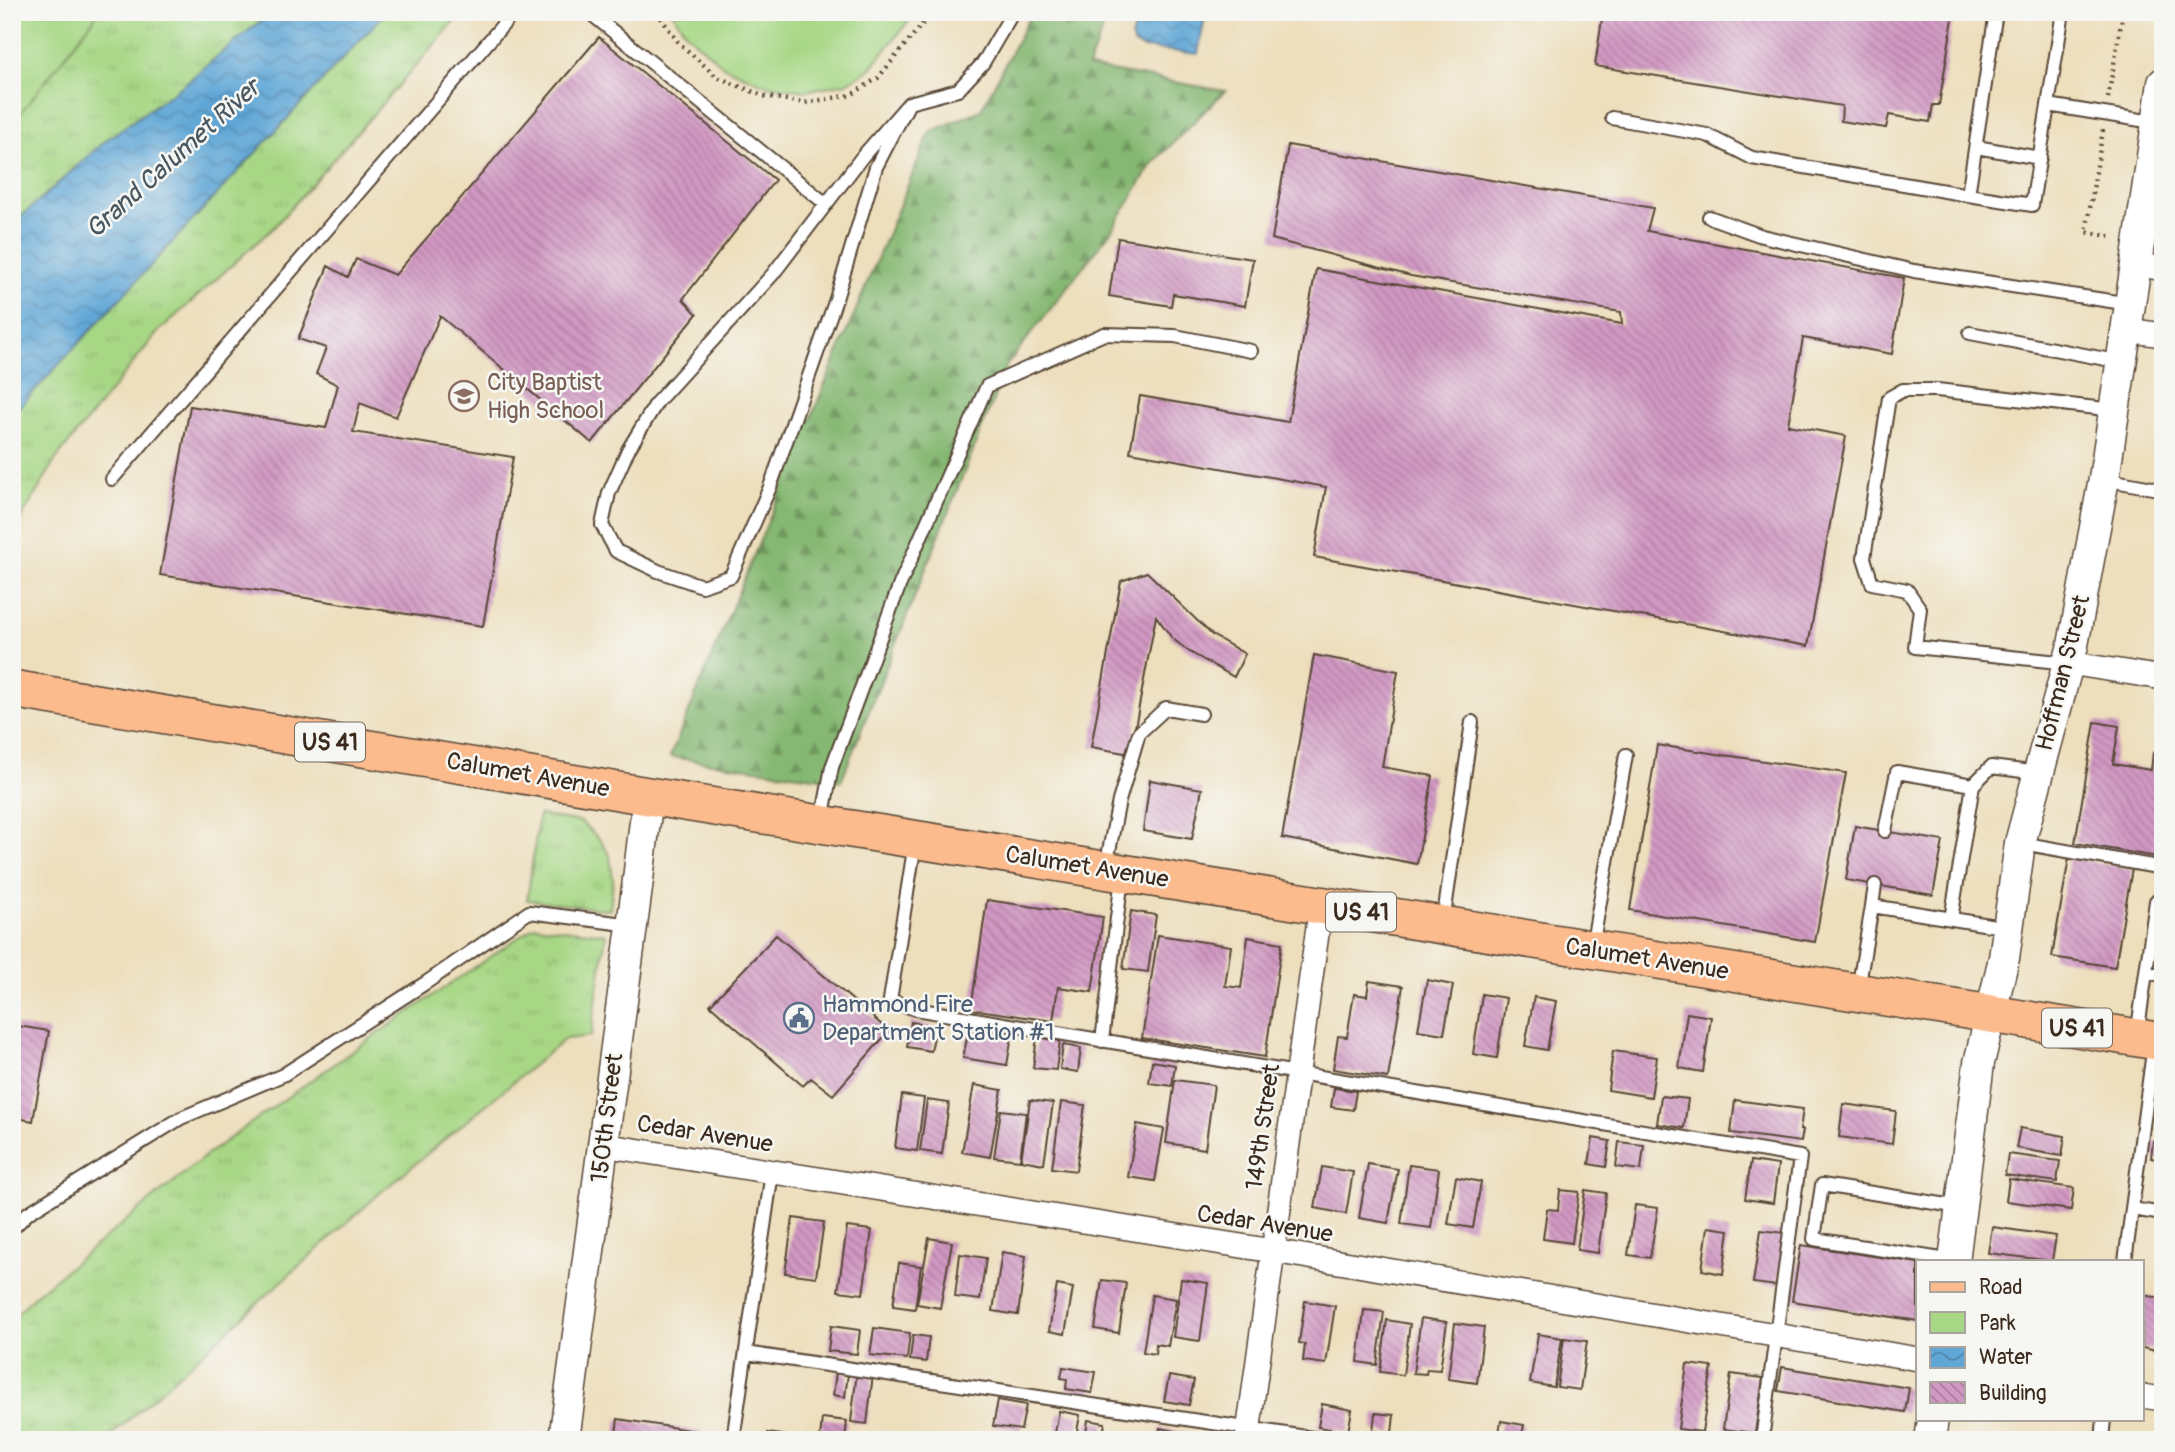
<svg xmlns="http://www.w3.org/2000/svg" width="2175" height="1452" font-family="Pangolin,sans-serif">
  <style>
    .grass { fill: url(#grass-tufts); stroke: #718052; stroke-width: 2 }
    .forest { fill: url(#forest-firs); stroke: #607148; stroke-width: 2 }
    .park { fill: #a7d785; stroke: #718052; stroke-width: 2 }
    .water { fill: url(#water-waves); stroke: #4e687a; stroke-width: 2 }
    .building { fill: url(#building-back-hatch) }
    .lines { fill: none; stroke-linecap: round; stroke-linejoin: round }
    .service-casing { stroke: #564536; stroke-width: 16 }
    .minor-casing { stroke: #564536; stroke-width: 26 }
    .tertiary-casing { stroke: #564536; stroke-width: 33 }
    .primary-casing { stroke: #564536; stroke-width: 40 }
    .path { stroke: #564536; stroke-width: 4.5; stroke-dasharray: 2 5; stroke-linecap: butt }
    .service { stroke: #fff; stroke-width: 12 }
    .minor { stroke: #fff; stroke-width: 23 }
    .tertiary { stroke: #fff; stroke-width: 30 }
    .primary { stroke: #fbbb8d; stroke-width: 37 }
    .labels { text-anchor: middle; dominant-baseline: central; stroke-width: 5; stroke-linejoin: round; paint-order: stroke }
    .shield { fill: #f6f6f2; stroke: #73675e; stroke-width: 2 }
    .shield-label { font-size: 23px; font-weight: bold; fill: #3b2a1e }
    .education-label { font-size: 24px; fill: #785e54; stroke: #f6f6f2; text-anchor: start }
    .street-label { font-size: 24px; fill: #3b2a1e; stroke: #f6f6f2 }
    .service-label { font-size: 24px; fill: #4e5e75; stroke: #f6f6f2; text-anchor: start }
    .water-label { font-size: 26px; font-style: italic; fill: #48565f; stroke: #f6f6f2 }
  </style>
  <defs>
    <pattern id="grass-tufts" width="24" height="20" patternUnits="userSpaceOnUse" patternTransform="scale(1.75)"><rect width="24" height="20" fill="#a7d785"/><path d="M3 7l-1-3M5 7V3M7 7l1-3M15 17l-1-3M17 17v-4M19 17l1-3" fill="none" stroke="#91b972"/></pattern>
    <pattern id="forest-firs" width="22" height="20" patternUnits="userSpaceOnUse" patternTransform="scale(1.75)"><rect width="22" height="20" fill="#85b872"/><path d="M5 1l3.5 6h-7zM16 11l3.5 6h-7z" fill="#6e965d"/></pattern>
    <pattern id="water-waves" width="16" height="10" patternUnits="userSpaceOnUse" patternTransform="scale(1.75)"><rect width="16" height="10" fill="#60a7d7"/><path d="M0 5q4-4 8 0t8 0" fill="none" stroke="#5088ae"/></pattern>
    <pattern id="building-back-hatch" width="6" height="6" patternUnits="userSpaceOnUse" patternTransform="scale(1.75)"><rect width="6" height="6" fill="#d198c3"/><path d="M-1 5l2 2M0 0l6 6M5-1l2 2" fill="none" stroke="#ab7c9e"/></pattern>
  </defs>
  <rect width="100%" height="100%" fill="#f6f6f2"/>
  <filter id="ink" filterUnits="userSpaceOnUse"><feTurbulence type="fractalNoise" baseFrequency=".0143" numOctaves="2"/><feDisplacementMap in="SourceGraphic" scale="14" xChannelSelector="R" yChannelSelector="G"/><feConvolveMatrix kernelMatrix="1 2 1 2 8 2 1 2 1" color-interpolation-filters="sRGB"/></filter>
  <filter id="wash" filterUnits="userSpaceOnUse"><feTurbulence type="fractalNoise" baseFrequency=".00686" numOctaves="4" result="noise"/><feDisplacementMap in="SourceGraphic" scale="28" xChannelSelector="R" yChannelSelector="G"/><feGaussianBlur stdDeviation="1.57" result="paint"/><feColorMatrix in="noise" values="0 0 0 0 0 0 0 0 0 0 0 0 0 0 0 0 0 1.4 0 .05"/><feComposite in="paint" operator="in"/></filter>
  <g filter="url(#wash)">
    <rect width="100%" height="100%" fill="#eddebc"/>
    <path class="grass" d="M99 12H271L182 86 105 141 12 225V124Z
      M386 12H463L275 226 158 332 56 459 12 534V415Z
      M539 815 581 822 600 840 610 856 613 880 610 910 527 900Z
      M535 926 606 934 591 1036 565 1039 380 1193 106 1440H12V1319L35 1295 209 1153 368 1040Z"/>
    <path class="forest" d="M1032 12H1109L1088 67 1225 91 1152 164 1111 231 1007 365 841 781 670 757 930 132 981 110Z"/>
    <path class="park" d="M12 12H99L12 124Z
      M672 12H916L870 69 847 83 804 91 766 85 724 67 686 33Z"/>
    <path class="water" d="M271 12H386L12 415V225L105 141 182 86Z
      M1141 12H1206L1198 54 1143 48 1134 44 1131 37Z"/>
    <g id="blocks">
      <path class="building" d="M1603 12H1954L1939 105H1933L1930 122 1889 115 1886 128 1841 121 1842 106 1595 66Z
        M599 37 775 180 683 299 697 314 592 443 440 316 396 417 360 403 353 432 513 457 483 626 160 575 190 406 326 428 338 385 316 374 326 348 298 339 328 266 348 277 356 259 395 275Z
        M1288 145 1653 208 1647 231 1904 278 1892 354 1803 338 1788 425 1846 436 1808 646 1314 557 1326 487 1130 452 1140 396 1288 422 1316 269 1622 324 1621 312 1411 276 1272 239Z
        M1118 238 1253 259 1245 306 1173 294 1171 306 1109 296Z
        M2160 444 2163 445V471L2157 470Z
        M1147 572 1212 635 1245 654 1234 677 1188 651 1172 638 1156 616 1130 754 1091 747 1121 581Z
        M1314 655 1398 671 1382 767 1433 776 1417 864 1282 838Z
        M2095 722 2119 726 2113 764 2151 770 2153 753 2162 755 2155 798 2163 800V858L2075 843Z
        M1657 745 1846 773 1815 942 1630 910Z
        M1150 780 1202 789 1192 839 1143 831Z
        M1855 826 1943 841 1933 895 1846 880Z
        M2069 858 2132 869 2115 967 2052 957Z
        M987 900 1103 917 1092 992 1058 987 1053 1021 971 1009Z
        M1131 911 1156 915 1148 972 1123 969Z
        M776 935 889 1031 833 1095 811 1078 803 1086 710 1005Z
        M1158 935 1231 946 1225 986 1241 988 1248 937 1282 943 1265 1057 1142 1038Z
        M1427 980 1453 985 1444 1034 1418 1030Z
        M1369 981 1403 986 1388 1078 1333 1069 1338 1036 1347 1037 1354 994 1367 996Z
        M1482 994 1506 998 1497 1058 1473 1054Z
        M1534 997 1556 1001 1547 1050 1525 1046Z
        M1687 1013 1711 1017 1703 1072 1679 1068Z
        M911 1022 936 1027 931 1051 907 1047Z
        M12 1025 49 1031 33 1121 12 1117Z
        M969 1028 1012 1036 1007 1065 963 1058Z
        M1037 1037 1060 1041 1056 1070 1033 1068Z
        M1063 1045 1081 1048 1078 1072 1060 1069Z
        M1613 1051 1657 1057 1651 1097 1608 1090Z
        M1152 1061 1175 1065 1172 1086 1149 1083Z
        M1175 1080 1214 1085 1205 1149 1166 1143Z
        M974 1085 1002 1090 990 1157 962 1152Z
        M1334 1088 1356 1091 1353 1110 1331 1107Z
        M902 1095 924 1098 917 1151 895 1148Z
        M1661 1096 1688 1099 1684 1128 1657 1124Z
        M927 1100 949 1103 942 1154 920 1151Z
        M1030 1100 1053 1103 1044 1164 1021 1160Z
        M1735 1100 1803 1109 1800 1130H1803L1801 1142 1731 1133Z
        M1061 1102 1085 1105 1076 1171 1052 1168Z
        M1843 1104 1896 1111 1892 1144 1839 1137Z
        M1001 1110 1026 1113 1020 1160 994 1157Z
        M1137 1124 1164 1129 1155 1181 1128 1177Z
        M2020 1128 2065 1136 2062 1156 2016 1148Z
        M1593 1138 1610 1141 1606 1167 1589 1164Z
        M2153 1141 2163 1142V1160L2151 1158Z
        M1619 1142 1644 1145 1641 1170 1616 1167Z
        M2008 1154 2060 1161 2057 1182 2005 1175Z
        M1751 1161 1778 1165 1773 1203 1745 1199Z
        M1368 1164 1398 1169 1388 1223 1359 1218Z
        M1409 1165 1439 1169 1431 1228 1401 1224Z
        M1322 1167 1353 1172 1346 1214 1315 1208Z
        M1456 1177 1481 1182 1473 1228 1448 1224Z
        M2009 1179 2074 1188 2071 1210 2006 1201Z
        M1560 1190 1579 1192 1572 1243 1543 1239 1547 1209 1558 1210Z
        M1585 1190 1606 1193 1598 1253 1577 1250Z
        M1635 1205 1658 1208 1650 1258 1628 1255Z
        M793 1218 824 1222 816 1277 785 1273Z
        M847 1227 872 1230 863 1294 838 1291Z
        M1708 1227 1729 1230 1723 1274 1702 1270Z
        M1992 1227 2056 1236 2052 1261 1988 1253Z
        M1761 1230 1785 1233 1777 1286 1753 1283Z
        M929 1238 952 1242 940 1308 917 1304Z
        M1801 1245 1918 1263V1321L1792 1301Z
        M1002 1252 1026 1256 1018 1315 993 1311Z
        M960 1254 986 1258 980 1300 955 1297Z
        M899 1263 921 1266 915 1309 893 1306Z
        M1181 1279 1208 1283 1200 1341 1173 1337Z
        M1102 1280 1126 1283 1119 1333 1095 1329Z
        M1057 1285 1073 1288 1065 1334 1049 1331Z
        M1152 1295 1176 1299 1168 1346 1156 1344 1155 1354 1143 1352Z
        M2142 1295 2163 1298V1314L2157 1351 2142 1348Z
        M1305 1301 1335 1306 1326 1364 1303 1361 1305 1344 1299 1343Z
        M1364 1310 1384 1312 1377 1365 1358 1362Z
        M1421 1318 1447 1322 1440 1370 1427 1369 1426 1374 1413 1373Z
        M1387 1320 1410 1324 1403 1375 1380 1372Z
        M1455 1323 1484 1327 1477 1383 1448 1379Z
        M831 1326 860 1330 857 1354 828 1351Z
        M874 1328 910 1333 907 1359 870 1355Z
        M1538 1334 1562 1338 1554 1387 1530 1383Z
        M913 1335 929 1337 926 1362 910 1360Z
        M1564 1338 1587 1341 1580 1390 1557 1387Z
        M1687 1364 1712 1367 1702 1432 1678 1429Z
        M1063 1367 1096 1372 1092 1393 1066 1389 1067 1379 1061 1378Z
        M1782 1367 1909 1388 1905 1412 1778 1391Z
        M836 1372 848 1374 845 1397 833 1395Z
        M857 1372 873 1374 867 1424 851 1422Z
        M1731 1374 1763 1378 1755 1433 1723 1429Z
        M1169 1376 1194 1380 1189 1405 1164 1401Z
        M998 1400 1026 1405 1021 1430 993 1426Z
        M1322 1404 1352 1410 1348 1432 1318 1427Z
        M1059 1411 1080 1415 1076 1437 1055 1433Z
        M1375 1413 1394 1415 1392 1433 1373 1431Z
        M822 1418 847 1421 845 1440 820 1439Z
        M618 1419 703 1432 702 1440H615Z
        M1088 1420 1105 1423 1102 1440H1085Z
        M1501 1421 1524 1425 1521 1440H1498Z
        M1160 1428 1185 1433 1184 1440H1158Z
        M768 1433 795 1437 794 1440H767Z"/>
    </g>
  </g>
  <g filter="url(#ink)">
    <use href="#blocks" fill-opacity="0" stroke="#564536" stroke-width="2"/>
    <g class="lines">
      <g class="service-casing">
        <path id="service" d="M589 12 826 204
          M1996 12 1968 195 2032 205 2063 12
          M909 103 876 167 836 299 770 487 731 576 702 586 658 571 616 551 602 525 609 493 628 450 657 402 773 274 862 157 909 103 958 90 983 63 1013 12
          M2048 105 2159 123
          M1612 118 1707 135 1752 158 1968 195
          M1976 147 2040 158
          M1709 217 1762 236 1914 271 2130 304
          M1970 333 2121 362
          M112 479 514 12
          M2104 479 2163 490
          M2068 663 1915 647 1920 609 1907 590 1872 583 1864 558 1889 398 1903 390H1937L2114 410
          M822 820 832 767 900 584 987 386 1104 334 1175 336 1251 351
          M1885 831 1897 772 1973 785 1991 767 2038 773
          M915 843 890 1000 915 1009 1800 1157 1762 1440
          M2021 843 2163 868
          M1106 866 1119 801 1139 733 1166 708 1201 714
          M1872 906 1875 885
          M1951 919 1973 785
          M1443 923 1472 722
          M1592 947 1626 755
          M2146 972 2163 975
          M1858 990 1872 906 2008 928
          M2137 1036 2156 901 2163 903
          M1102 1041 1122 877
          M2132 1209 2163 1214
          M12 1229 28 1213 181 1118 283 1075 427 982 529 912 632 925
          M1954 1261 1814 1239 1822 1185 1960 1207
          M2125 1261 2154 1044
          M746 1353 1326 1440
          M733 1440 772 1172
          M2102 1440 2104 1419"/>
      </g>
      <g class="minor-casing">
        <path id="minor" d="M2136 264 2163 269
          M2126 330 2163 335
          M2069 663 2163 678
          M603 1145 1273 1251 1918 1359
          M2142 1396 2163 1399
          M1247 1440 1321 905"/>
      </g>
      <g class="tertiary-casing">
        <path id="tertiary" d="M1954 1261 1979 1063 2004 958 2020 843 2073 645 2104 479 2163 83
          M564 1440 637 888 648 796
          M1930 1440 1933 1419"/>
      </g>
      <g class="primary-casing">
        <path id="primary" d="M12 689 648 796 2163 1042"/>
      </g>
      <path class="path" d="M657 12 677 41 717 77 763 96 804 103 851 95 878 78 932 12
        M2108 98 2123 12
        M2103 130 2086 232 2114 237"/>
      <use href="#service" class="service"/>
      <use href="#minor" class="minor"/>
      <use href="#tertiary" class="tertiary"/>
      <use href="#primary" class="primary"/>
    </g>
  </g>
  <defs>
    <g id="school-ring" transform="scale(1.575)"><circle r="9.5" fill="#f6f6f2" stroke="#8d6e63" stroke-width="1.5"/><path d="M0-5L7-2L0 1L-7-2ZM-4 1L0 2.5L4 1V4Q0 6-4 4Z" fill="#8d6e63"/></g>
    <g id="civic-ring" transform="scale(1.575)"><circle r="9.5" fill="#f6f6f2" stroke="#5c6f8a" stroke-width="1.5"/><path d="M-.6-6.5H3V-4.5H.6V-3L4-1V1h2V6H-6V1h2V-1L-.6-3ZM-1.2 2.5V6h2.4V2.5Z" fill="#5c6f8a"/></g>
  </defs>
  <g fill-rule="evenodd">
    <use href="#school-ring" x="464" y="396"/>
    <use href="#civic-ring" x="799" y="1018"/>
  </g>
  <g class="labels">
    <g class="shield">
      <rect x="295" y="722.5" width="70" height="39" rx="5"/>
      <rect x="1326" y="892.5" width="70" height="39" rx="5"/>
      <rect x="2042" y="1008.5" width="70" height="39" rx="5"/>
    </g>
    <g class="shield-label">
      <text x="330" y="742">US 41</text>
      <text x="1361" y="912">US 41</text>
      <text x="2077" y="1028">US 41</text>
    </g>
    <g class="education-label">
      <text x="487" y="382">City Baptist<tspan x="487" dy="28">High School</tspan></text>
    </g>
    <g class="street-label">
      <text transform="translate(2063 673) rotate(-76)">Hoffman Street</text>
      <text transform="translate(528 775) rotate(10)">Calumet Avenue</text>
      <text transform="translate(1087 867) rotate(9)">Calumet Avenue</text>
      <text transform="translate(1647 959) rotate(9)">Calumet Avenue</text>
      <text transform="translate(607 1118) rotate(-83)">150th Street</text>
      <text transform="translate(1263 1127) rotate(-82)">149th Street</text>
      <text transform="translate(705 1134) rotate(9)">Cedar Avenue</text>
      <text transform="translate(1265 1224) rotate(9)">Cedar Avenue</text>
    </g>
    <g class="service-label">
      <text x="822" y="1004">Hammond Fire<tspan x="822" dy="28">Department Station #1</tspan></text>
    </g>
    <g class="water-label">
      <text transform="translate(173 159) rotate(-42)">Grand Calumet River</text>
    </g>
  </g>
  <rect width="2175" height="1452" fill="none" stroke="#f6f6f2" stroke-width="42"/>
  <rect x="1916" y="1260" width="228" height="161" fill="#f6f6f2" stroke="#aba49d" stroke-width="2"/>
  <rect x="1930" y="1282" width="35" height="10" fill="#fbbb8d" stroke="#aba49d" stroke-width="2"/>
  <text x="1979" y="1294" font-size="21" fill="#3b2a1e">Road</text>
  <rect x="1930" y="1312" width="35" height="21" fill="#a7d785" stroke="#aba49d" stroke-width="2"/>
  <text x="1979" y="1330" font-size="21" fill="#3b2a1e">Park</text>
  <rect x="1930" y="1347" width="35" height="21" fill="url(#water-waves)" stroke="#aba49d" stroke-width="2"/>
  <text x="1979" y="1364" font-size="21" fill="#3b2a1e">Water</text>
  <rect x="1930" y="1382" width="35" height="21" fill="url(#building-back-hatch)" stroke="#aba49d" stroke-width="2"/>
  <text x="1979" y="1400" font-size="21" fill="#3b2a1e">Building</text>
</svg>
